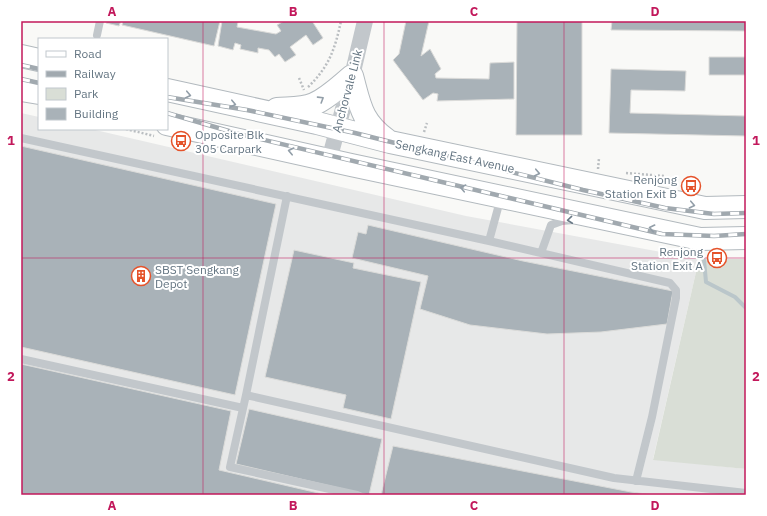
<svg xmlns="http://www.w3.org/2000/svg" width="767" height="516" font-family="'IBM Plex Sans',sans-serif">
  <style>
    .built { fill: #e7e8e8 }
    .green { fill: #d9ded6 }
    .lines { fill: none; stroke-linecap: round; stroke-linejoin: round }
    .stream { stroke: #bac6ca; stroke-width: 4 }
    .building { fill: #a9b2b8; stroke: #dbdbd9 }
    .secondary-casing { stroke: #b2b9be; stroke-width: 24 }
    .path { stroke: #babec1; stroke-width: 2.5; stroke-dasharray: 2 2; stroke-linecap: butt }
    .service { stroke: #c2c7cb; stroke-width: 8 }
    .minor { stroke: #c2c7cb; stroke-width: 16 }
    .secondary { stroke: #fff; stroke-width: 22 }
    .rail-casing { stroke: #a1a9af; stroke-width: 4.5 }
    .rail { stroke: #fff; stroke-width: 3; stroke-dasharray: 9; stroke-linecap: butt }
    .oneway { stroke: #929ea8 }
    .oneway2 { stroke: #697986 }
    .grid { fill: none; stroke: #c2185b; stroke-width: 1; stroke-opacity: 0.55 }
    .labels { text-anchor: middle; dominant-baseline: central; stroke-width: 4; stroke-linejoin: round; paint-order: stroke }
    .street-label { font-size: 12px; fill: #647582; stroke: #fff }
    .poi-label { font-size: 12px; fill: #647582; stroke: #fff; text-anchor: start }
    .neatline { fill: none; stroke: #c2185b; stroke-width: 1.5 }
    .grid-label { font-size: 13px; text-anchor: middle; font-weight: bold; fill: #c2185b }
  </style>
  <rect width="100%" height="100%" fill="#f9f9f7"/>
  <path class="built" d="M21 113 39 117V129H91L466 216 699 259 653 459 746 469V495H21Z"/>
  <path class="green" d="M699 259H746V469L653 460Z"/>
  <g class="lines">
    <path class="stream" d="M704 260 706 282 735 297 746 308"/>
  </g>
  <path class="building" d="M107 21H121L119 26 106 23Z
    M123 21H220L214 46 122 25Z
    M222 21 238 22 237 27 276 34 281 31 277 25 284 21H312L323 38 313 45 306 35 290 47 296 55 285 62 279 54 275 57 269 50 258 48V53L240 49 241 45 235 43 233 50 218 46Z
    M406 21H429L421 56 430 49 441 69 435 74 436 78 489 79 490 63 514 62V99L437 101 438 94 433 93 423 100 393 60 399 54Z
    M517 21H582V135H516Z
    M612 21H746V31L611 30Z
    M709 57H746V75H709Z
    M611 69 686 71 685 91 631 90 630 113 746 116V136L609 133Z
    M21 146 276 204 235 395 21 347Z
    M368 225 523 261 673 291 667 324 601 332 547 334 470 325 420 309 428 276 352 258 358 232 366 234Z
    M294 250 354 263 353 268 421 282 391 419 343 408 346 395 265 377Z
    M21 364 231 411 219 470 327 495H21Z
    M249 409 382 439 369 495 236 464Z
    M393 446 631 492 654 495H381Z"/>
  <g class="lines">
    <g class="secondary-casing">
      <path id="secondary" d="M21 56 39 60
        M21 90 39 93
        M167 90 317 123 390 142 705 208 746 207
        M277 109C289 108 303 109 314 104 328 98 340 86 352 76 360 105 361 121 387 140
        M167 124 351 165 700 239 746 238"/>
    </g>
    <path class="path" d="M299 78 304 90
      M308 87C329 67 335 49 341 21
      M126 129 154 136
      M424 132 427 123
      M598 169 599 158
      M626 173 664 176"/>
    <path class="service" d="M97 35 100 21
      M21 138 489 241 670 283 676 290V298L652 417 636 481
      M287 196 246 395 230 467 357 495
      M489 241 501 197
      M541 253 551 225 562 221 574 220
      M21 359 243 408
      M246 395 614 478 746 493"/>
    <path class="minor" d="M329 160 352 76 365 21"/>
    <use href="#secondary" class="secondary"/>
    <g class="rail-casing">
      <path id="rail" d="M21 65 39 69
        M21 79 39 83
        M167 97 247 110 355 133 583 190 665 208 714 214 746 213
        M167 113 239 134 662 234 714 236 746 234"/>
    </g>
    <use href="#rail" class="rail"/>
  </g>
  <defs><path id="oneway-chevron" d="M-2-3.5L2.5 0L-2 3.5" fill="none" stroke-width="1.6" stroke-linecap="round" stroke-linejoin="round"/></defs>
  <g class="oneway">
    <use href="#oneway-chevron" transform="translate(188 95) rotate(12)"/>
    <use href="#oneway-chevron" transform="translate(321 99) rotate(-32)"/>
    <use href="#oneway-chevron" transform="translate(233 104) rotate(13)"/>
    <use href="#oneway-chevron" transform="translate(291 151) rotate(-167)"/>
    <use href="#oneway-chevron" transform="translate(537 173) rotate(12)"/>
    <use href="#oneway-chevron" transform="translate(463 188) rotate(-168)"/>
    <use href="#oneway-chevron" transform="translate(692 205) rotate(12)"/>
    <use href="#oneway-chevron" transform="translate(652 228) rotate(-168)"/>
  </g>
  <use class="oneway2" href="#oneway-chevron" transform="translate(570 220) rotate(174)"/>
  <path class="grid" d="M203 21V495M384 21V495M564 21V495M21 258H746"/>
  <defs>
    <g id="bus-ring" transform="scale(1)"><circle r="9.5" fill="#fff" stroke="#e5532b" stroke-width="1.5"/><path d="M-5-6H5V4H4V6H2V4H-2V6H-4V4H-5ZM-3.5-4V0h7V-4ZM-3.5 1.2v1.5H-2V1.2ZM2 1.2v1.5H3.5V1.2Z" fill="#e5532b"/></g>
    <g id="building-ring" transform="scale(1)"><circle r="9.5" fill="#fff" stroke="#e5532b" stroke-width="1.5"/><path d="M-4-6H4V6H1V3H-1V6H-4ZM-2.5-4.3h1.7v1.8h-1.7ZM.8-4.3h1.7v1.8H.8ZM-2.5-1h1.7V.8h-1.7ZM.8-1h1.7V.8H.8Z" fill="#e5532b"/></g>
  </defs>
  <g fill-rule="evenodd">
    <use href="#bus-ring" x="181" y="141"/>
    <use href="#bus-ring" x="691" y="186"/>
    <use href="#bus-ring" x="717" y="258"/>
    <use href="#building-ring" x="141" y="276"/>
  </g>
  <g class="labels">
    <g class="street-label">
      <text transform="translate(347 91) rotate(-75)">Anchorvale Link</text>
      <text transform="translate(455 156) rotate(12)">Sengkang East Avenue</text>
    </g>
    <g class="poi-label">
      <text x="195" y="134">Opposite Blk<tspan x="195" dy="14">305 Carpark</tspan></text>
      <text x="677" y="179" text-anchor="end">Renjong<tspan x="677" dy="14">Station Exit B</tspan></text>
      <text x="703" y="251" text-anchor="end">Renjong<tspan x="703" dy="14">Station Exit A</tspan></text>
      <text x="155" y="269">SBST Sengkang<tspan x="155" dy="14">Depot</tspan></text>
    </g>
  </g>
  <rect width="767" height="516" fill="none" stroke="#ffffff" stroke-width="44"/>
  <rect x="38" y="38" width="130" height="92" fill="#ffffff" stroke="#c1c8cd"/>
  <rect x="46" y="51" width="20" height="6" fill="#ffffff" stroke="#c1c8cd"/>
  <text x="74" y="58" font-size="12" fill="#647582">Road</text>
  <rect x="46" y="71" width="20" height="6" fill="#a1a9af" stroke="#c1c8cd"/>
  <text x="74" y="78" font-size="12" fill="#647582">Railway</text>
  <rect x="46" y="88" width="20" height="12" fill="#d9ded6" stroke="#c1c8cd"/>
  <text x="74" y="98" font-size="12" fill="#647582">Park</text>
  <rect x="46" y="108" width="20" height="12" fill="#a9b2b8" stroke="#c1c8cd"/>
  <text x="74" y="118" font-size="12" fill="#647582">Building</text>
  <rect x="22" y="22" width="723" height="472" class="neatline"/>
  <g class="grid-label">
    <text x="112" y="16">A</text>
    <text x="293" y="16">B</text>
    <text x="474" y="16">C</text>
    <text x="655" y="16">D</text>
    <text x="11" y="145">1</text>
    <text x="756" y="145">1</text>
    <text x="11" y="381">2</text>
    <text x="756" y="381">2</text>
    <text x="112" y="510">A</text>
    <text x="293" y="510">B</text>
    <text x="474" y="510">C</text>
    <text x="655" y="510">D</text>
  </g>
</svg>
